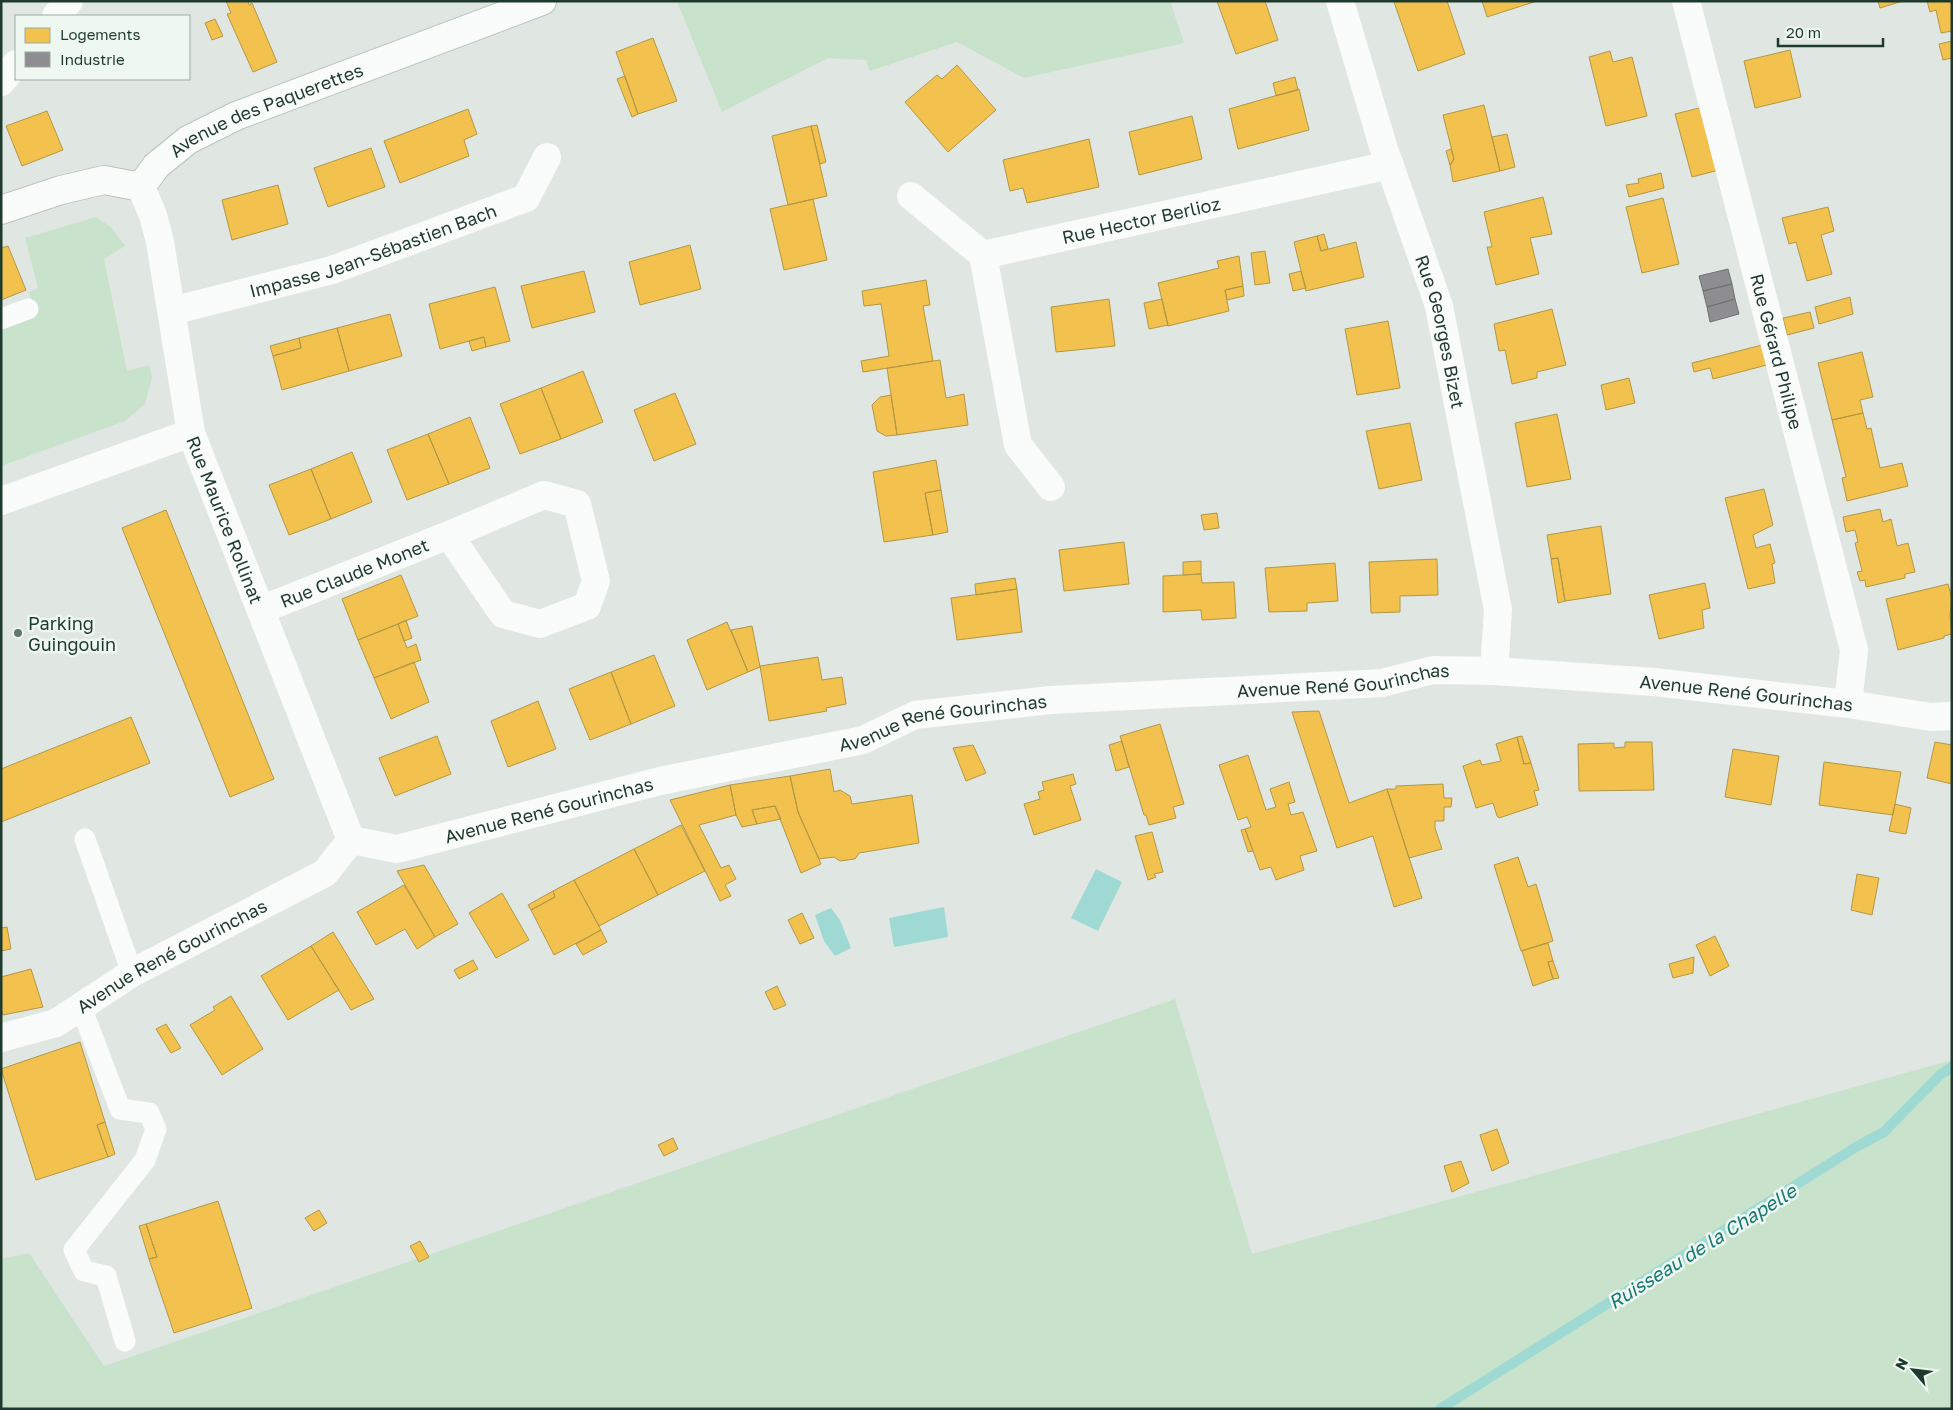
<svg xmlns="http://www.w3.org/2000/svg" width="1953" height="1410" font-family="'Golos Text',sans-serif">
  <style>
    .green { fill: #c8e2cb }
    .water { fill: #9ed9d4 }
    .homes { fill: #f2c14e; stroke: #b29844 }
    .industry { fill: #8d8d92; stroke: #6c7474 }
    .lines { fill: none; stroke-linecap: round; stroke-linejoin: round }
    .stream { stroke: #9ed9d4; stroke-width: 10 }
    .secondary-casing { stroke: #b9c4be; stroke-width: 30 }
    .service { stroke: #fafbfb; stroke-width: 21 }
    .minor { stroke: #fafbfb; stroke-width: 28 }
    .tertiary { stroke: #fafbfb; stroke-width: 28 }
    .secondary { stroke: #fafbfb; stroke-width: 28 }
    .poi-dot { fill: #62776d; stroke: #eef7f0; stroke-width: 2 }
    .labels { text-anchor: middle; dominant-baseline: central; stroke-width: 5; stroke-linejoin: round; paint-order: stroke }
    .street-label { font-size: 18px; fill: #1e3a2d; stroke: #eef7f0 }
    .poi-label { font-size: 18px; fill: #1e3a2d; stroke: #eef7f0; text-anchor: start }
    .water-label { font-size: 19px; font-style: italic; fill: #177874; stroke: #eef7f0 }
  </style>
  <rect width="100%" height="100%" fill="#e0e7e3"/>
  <path class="green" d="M677 1H1170L1184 43 1024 78 957 42 870 71 866 60 828 58 722 112Z
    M96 217 112 228 125 246 104 259 127 371 149 365 152 378 145 404 125 421 1 466V327L34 315 29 292 38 288 25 238Z
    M1175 999 1252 1254 1952 1060V1409H1V1259L29 1253 104 1366Z"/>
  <path class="water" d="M1096 869 1122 882 1098 931 1071 918Z
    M944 907 948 937 894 947 889 918Z
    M831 908 840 920 851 948 835 956 824 941 815 915Z"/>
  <path class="homes" d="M226 1H248L249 5 252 3 277 62 253 72 227 14 231 13Z
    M1217 1H1265L1278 40 1236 54Z
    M1397 1H1447L1465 54 1418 71 1394 2Z
    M1482 1H1537L1487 17Z
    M1878 1H1903L1880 8Z
    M1927 1H1952V31L1941 33 1936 10 1930 12Z
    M215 19 223 36 212 40 205 23Z
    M653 38 677 101 638 114 616 52Z
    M1952 41V58L1943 60 1939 44Z
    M1790 50 1801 97 1755 108 1744 61Z
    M1610 51 1613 62 1632 57 1647 116 1606 126 1589 57Z
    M957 65 996 110 948 152 905 102 937 75 942 79Z
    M625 76 638 114 632 117 617 79Z
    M1295 77 1298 90 1276 96 1273 83Z
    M1299 89 1309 130 1238 149 1229 109Z
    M1484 105 1500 171 1453 182 1450 165 1454 159 1443 115Z
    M1703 107 1719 170 1692 177 1675 114Z
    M468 109 477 134 464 140 469 156 400 183 384 141Z
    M47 111 63 150 22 166 6 126Z
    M1192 116 1202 159 1139 175 1129 132Z
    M817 125 826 162 820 164 811 126Z
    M811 126 827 196 788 205 772 136Z
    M1507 134 1515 167 1500 171 1492 137Z
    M1089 139 1099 187 1027 203 1023 188 1010 191 1003 160Z
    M371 148 385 187 328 207 314 168Z
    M1451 149 1454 159 1450 165 1446 151Z
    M1661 173 1664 188 1629 197 1626 185 1639 183 1638 179Z
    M278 185 288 224 232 240 222 200Z
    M1543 197 1552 234 1530 238 1539 274 1496 285 1487 247H1492L1484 212Z
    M1663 198 1679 264 1642 273 1626 207Z
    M813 199 827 260 784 270 770 209Z
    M1828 207 1834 231 1821 235 1832 274 1807 281 1796 242 1789 244 1782 218Z
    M1324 234 1328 249 1321 251 1317 236Z
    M1317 236 1321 251 1356 242 1364 277 1306 291 1294 242Z
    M690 245 701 289 640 305 629 262Z
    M8 246 26 290 1 300V248Z
    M1265 251 1270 283 1255 285 1251 253Z
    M1239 256 1243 286 1225 290 1229 311 1168 326 1158 283 1219 268 1217 261Z
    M584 271 595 312 532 328 521 286Z
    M1301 271 1306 288 1293 291 1289 274Z
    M926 280 930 305 923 306 933 361 863 372 861 361 889 356 881 304 864 306 862 291Z
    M1243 286 1244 296 1227 300 1225 290Z
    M495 287 510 341 486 347 484 337 440 349 429 304Z
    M1850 297 1853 314 1819 324 1815 307Z
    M1109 299 1115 346 1056 352 1051 307Z
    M1162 299 1168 325 1149 329 1144 303Z
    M1552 309 1566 365 1537 372V378L1512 384 1505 350 1499 351 1494 324Z
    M1810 312 1814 328 1787 335 1783 318Z
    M390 314 402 356 349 371 337 328Z
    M1388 321 1400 388 1357 395 1345 329Z
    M337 328 349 371 282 390 273 356 301 348 299 338Z
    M484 337 486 347 472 351 469 341Z
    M299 338 301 348 273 356 270 346Z
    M1762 345 1767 365 1713 379 1710 368 1694 372 1692 363Z
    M1862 352 1873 397 1860 400 1863 413 1832 420 1818 363Z
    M940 360 946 398 964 394 968 425 897 435 887 368Z
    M583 371 603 422 561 439 541 388Z
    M1629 378 1635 403 1606 410 1601 385Z
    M541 388 561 439 520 454 500 404Z
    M675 393 696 444 654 461 634 410Z
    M891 395 897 435 886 436 877 431 872 405 880 397Z
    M1863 413 1867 429 1871 428 1880 468 1902 463 1908 486 1847 501 1842 478 1846 477 1832 420Z
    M1557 414 1571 479 1527 487 1515 423Z
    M470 417 490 468 449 484 428 434Z
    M1410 423 1422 480 1379 489 1366 431Z
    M428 434 449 484 407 500 387 450Z
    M352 452 372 502 331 519 311 469Z
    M936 460 941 490 925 493 933 535 884 542 873 472Z
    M311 469 331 519 289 535 269 485Z
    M1764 489 1773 525 1753 535 1756 548 1770 544 1775 563 1772 564 1775 583 1748 589 1725 498Z
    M941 490 948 532 933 535 925 493Z
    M1880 509 1883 522 1891 519 1897 546 1908 543 1915 572 1905 574V578L1866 587 1865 580 1860 581 1857 572 1862 571 1855 543 1858 542 1855 530 1846 532 1843 517Z
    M166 510 274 779 230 797 122 528Z
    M1217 513 1219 528 1204 530 1201 515Z
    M1601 526 1611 594 1565 601 1558 558 1551 559 1547 535Z
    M1124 542 1129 584 1064 591 1059 550Z
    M1558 558 1565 601 1558 603 1551 559Z
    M1437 559 1438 595 1400 596V612L1371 613 1369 562Z
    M1201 561V574L1183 575V562Z
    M1335 563 1338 601 1307 603V611L1269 612 1265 568Z
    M1201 574 1202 583 1234 582 1236 618 1202 620 1201 610 1163 612V576Z
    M401 575 418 616 358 640 342 599Z
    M1015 578 1017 589 976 595 975 584Z
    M1705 583 1710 608 1702 610 1704 628 1659 639 1649 595Z
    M1948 584 1952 599 1950 615 1952 634 1944 636V638L1898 650 1886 599Z
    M1017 589 1022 632 957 640 951 598Z
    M406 620 412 638 404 641 398 624Z
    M727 622 748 672 707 690 687 640Z
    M398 624 407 648 416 644 421 660 374 678 358 640Z
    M752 626 760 667 748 672 731 630Z
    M654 655 675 706 631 724 611 672Z
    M818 657 822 680 842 677 846 704 826 708 827 711 769 721 760 666Z
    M414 662 429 702 391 719 374 678Z
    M611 672 631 724 590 740 569 689Z
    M538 701 556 749 508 767 491 721Z
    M1319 711 1349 803 1387 789 1422 898 1394 907 1373 836 1337 848 1292 712Z
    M131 717 150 763 1 822V769Z
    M1160 724 1184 804 1173 807 1176 818 1149 825 1146 815H1144L1120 736Z
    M437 736 451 774 395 796 379 758Z
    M1522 736 1531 763 1524 764 1517 737Z
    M1517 737 1524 764 1531 763 1539 790 1534 791 1538 805 1499 818 1497 816 1493 803 1476 808 1463 766 1480 760 1482 765 1501 761 1496 744Z
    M1122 741 1129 767 1116 771 1109 745Z
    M1625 742H1652L1654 790 1579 791 1578 744 1614 743V748L1625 747Z
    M1935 742 1952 745V784L1927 778Z
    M973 745 986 773 966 781 953 748Z
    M1733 749 1779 756 1771 805 1725 797Z
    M1248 755 1266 810 1276 807 1270 789 1289 782 1295 802 1288 804 1291 815 1303 812 1317 851 1300 856 1304 870 1276 880 1271 867 1260 870 1245 829 1251 827 1247 817 1238 820 1219 765Z
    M1824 762 1901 772 1893 815 1819 805Z
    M830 769 834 792 840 790 850 796 852 804 912 795 919 843 859 853 855 859 840 861 834 857 819 859 798 812 790 776Z
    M1073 774 1076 784 1070 786 1081 820 1034 835 1024 804 1040 799 1038 792 1044 790 1042 782Z
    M790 776 798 812 821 864 801 873 775 806 752 810 757 824 742 827 736 815 730 785Z
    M1443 784 1444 798H1452L1451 807H1444V821H1435V828L1442 849 1409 858 1387 789H1396V786Z
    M730 785 736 815 699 825 721 868 729 865 736 879 725 885 731 896 720 901 670 800Z
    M1895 804 1911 808 1906 834 1889 831Z
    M775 806 781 819 757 824 752 810Z
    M681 825 705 871 658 895 634 849Z
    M1245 829 1253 851 1248 852 1241 830Z
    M1152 832 1163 872 1154 874 1156 877 1148 880 1135 836Z
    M634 849 658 895 599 926 574 880Z
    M1518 857 1528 887 1536 884 1553 941 1521 951 1494 865Z
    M424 865 458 924 435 937 397 871Z
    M1857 874 1879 878 1872 915 1851 910Z
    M574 880 601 930 554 955 531 910 555 897 553 891Z
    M404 885 435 937 417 949 405 929 376 945 357 912Z
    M553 891 555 897 531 910 528 905Z
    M502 893 529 940 496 958 469 913Z
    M802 913 814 938 800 944 788 920Z
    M7 927 11 949 1 951V928Z
    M601 930 607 942 583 955 576 944Z
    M333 932 374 999 351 1010 311 946Z
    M1715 936 1729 966 1710 976 1696 945Z
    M1548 943 1553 961 1548 962 1553 979 1533 986 1522 951Z
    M311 946 339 990 288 1020 261 976Z
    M1694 957 1693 973 1673 978 1669 964Z
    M473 960 478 969 459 979 454 970Z
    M1553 961 1559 978 1553 979 1548 962Z
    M31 969 43 1007 3 1015 1 1009V977Z
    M777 986 786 1005 774 1010 765 992Z
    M231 996 263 1049 222 1075 190 1025 215 1010 213 1007Z
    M166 1024 181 1048 171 1053 156 1029Z
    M80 1042 105 1122 97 1125 108 1157 36 1180 1 1069Z
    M105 1122 115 1154 108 1157 97 1125Z
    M1497 1129 1509 1163 1492 1171 1480 1135Z
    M673 1138 678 1149 664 1156 658 1145Z
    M1461 1161 1469 1183 1452 1192 1444 1166Z
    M218 1201 252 1308 174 1333 149 1259 157 1257 146 1224Z
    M319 1210 327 1223 314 1231 305 1218Z
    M146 1224 157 1257 149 1259 139 1226Z
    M420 1241 429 1257 419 1262 410 1246Z"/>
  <path class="industry" d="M1728 269 1732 284 1703 291 1699 276Z
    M1732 284 1735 299 1707 307 1703 291Z
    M1735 299 1739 314 1710 322 1707 307Z"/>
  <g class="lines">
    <path class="stream" d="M1440 1409 1856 1147 1884 1132 1940 1075 1952 1067"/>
    <g class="secondary-casing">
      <g id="secondary">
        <path id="s8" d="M1 210 61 190 104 180 141 187 156 166 188 140 236 116 542 1"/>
      </g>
    </g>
    <path class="service" d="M1 319 28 309
      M85 839 132 973
      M81 1007 120 1109 149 1113 156 1129 145 1160 74 1250 84 1271 106 1276 125 1341"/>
    <g class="minor">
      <path id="s1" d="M1340 1 1383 146 1439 306 1498 610 1494 671"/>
      <path id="s2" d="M1686 1 1854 650 1848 704"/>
      <path d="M56 16 69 1"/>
      <path d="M1 82 16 64"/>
      <path id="s3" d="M141 187 153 215 160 242 191 433 351 840"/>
      <path id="s4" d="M911 196 983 255 1390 165"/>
      <path d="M983 255 1018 445 1051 487"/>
      <path id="s5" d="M172 311 332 270 526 198 547 157"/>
      <path d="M1 501 191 433"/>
      <path id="s6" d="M260 609 278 603 449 535 544 495 577 504 596 581 587 606 540 624 503 614 449 535"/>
    </g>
    <path class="tertiary" id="s7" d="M1 1038 56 1023 132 973 325 873 351 840 397 849 660 781 863 740 915 715 1051 700 1382 683 1433 670 1494 671 1654 682 1848 704 1931 717 1952 716"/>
    <use href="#secondary" class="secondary"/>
  </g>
  <circle class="poi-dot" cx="18" cy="633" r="5"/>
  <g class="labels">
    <g class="street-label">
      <text stroke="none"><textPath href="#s8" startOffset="296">Avenue des Paquerettes</textPath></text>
      <text stroke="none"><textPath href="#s4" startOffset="255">Rue Hector Berlioz</textPath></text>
      <text stroke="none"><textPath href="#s5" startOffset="210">Impasse Jean-Sébastien Bach</textPath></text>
      <text stroke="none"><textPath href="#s1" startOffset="346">Rue Georges Bizet</textPath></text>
      <text stroke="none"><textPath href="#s2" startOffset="362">Rue Gérard Philipe</textPath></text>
      <text stroke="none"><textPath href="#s3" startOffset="345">Rue Maurice Rollinat</textPath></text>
      <text stroke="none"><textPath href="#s6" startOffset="101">Rue Claude Monet</textPath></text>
      <text stroke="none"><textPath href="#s7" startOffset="1421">Avenue René Gourinchas</textPath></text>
      <text stroke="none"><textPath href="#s7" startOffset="1826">Avenue René Gourinchas</textPath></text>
      <text stroke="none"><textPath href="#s7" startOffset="1016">Avenue René Gourinchas</textPath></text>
      <text stroke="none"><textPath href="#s7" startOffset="611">Avenue René Gourinchas</textPath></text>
      <text stroke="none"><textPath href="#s7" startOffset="191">Avenue René Gourinchas</textPath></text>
    </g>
    <g class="poi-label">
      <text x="28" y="623">Parking<tspan x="28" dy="21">Guingouin</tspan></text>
    </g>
    <g class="water-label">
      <text transform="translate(1702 1246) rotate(-32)">Ruisseau de la Chapelle</text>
    </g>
  </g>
  <rect width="1953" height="1410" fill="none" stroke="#1e3a2d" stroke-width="5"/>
  <rect x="15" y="15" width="175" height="65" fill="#eef7f0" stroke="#9baba2"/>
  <rect x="25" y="28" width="25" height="15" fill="#f2c14e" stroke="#9baba2"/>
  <text x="60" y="40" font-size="15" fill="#1e3a2d">Logements</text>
  <rect x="25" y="52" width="25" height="15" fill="#8d8d92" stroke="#9baba2"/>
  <text x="60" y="65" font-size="15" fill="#1e3a2d">Industrie</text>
  <g transform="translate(1913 1370) rotate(298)" stroke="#eef7f0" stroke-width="4" paint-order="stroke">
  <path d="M0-4L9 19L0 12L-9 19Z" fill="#1e3a2d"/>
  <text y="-8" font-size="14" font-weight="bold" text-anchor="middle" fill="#1e3a2d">N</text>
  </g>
  <path d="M1778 38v8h105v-8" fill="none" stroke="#1e3a2d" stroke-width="2.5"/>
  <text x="1786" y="38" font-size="15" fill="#1e3a2d" stroke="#eef7f0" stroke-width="4" paint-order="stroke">20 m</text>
</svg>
